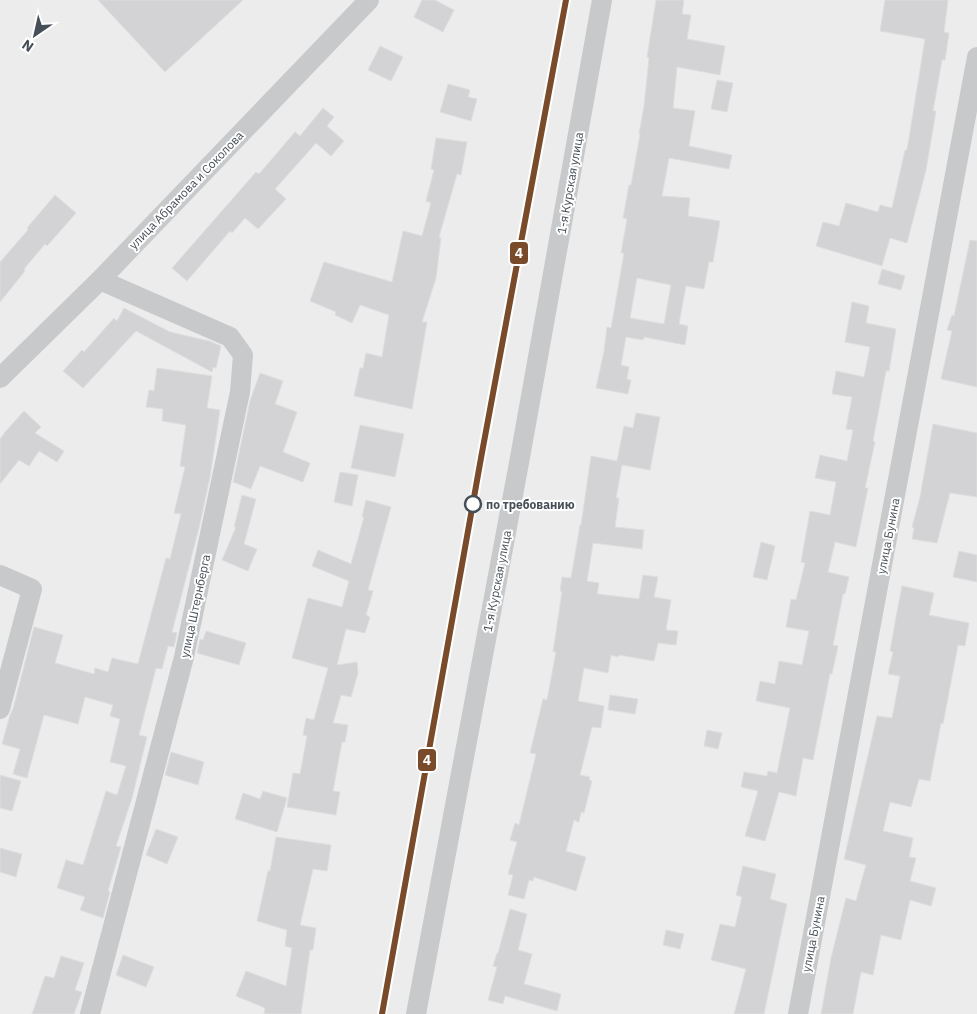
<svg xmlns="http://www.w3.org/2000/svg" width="977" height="1014" font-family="'IBM Plex Sans',sans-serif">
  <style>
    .building { fill: #d3d3d5; stroke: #dededf; fill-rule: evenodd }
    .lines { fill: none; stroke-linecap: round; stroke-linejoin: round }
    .minor { stroke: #c7c9cb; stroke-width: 20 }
    .tram-1-casing { stroke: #fff; stroke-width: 10 }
    .tram-1 { stroke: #7a4b2a; stroke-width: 6 }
    .stop-dot { fill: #fff; stroke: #464f57; stroke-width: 2.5 }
    .labels { text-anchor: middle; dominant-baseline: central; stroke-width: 4; stroke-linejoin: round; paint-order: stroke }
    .street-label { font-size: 12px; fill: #464f57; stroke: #fff }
    .stop-label { font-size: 12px; font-weight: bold; fill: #464f57; stroke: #fff; text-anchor: start }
    .line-badge { stroke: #fff; stroke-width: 2 }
    .badge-label { font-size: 14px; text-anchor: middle; font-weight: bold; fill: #fff }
  </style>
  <rect width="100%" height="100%" fill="#edecec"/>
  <path class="building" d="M98 0H243L165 72Z
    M422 0H435L454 10 443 32 414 17Z
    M656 0H684L682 14 691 15 687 39 725 46 720 75 677 67 673 108 695 111 689 146 732 155 729 169 669 158 662 196 690 198 688 216 720 221 713 262H709L704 289 686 286 679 324 688 326 685 345 644 337 643 340 626 337 621 365 629 367 627 379 631 380 628 394 596 388 604 351 607 327 611 328 624 253H621L627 219 623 218 629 185H631L640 135 639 134 644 106 649 58 647 57ZM637 278 671 285 664 324 630 318Z
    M885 0H948L944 32 949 33 945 60H942L933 111H936L926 170 907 243 890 238 882 266 816 246 823 222 839 226 846 203 878 212 880 205 892 208 905 150H907L925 39 880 31Z
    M380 46 403 57 391 81 368 70Z
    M717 80 733 83 727 112 711 109Z
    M448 84 470 90 468 97 477 99 471 121 440 112Z
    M323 108 334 117 327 126 344 141 331 156 316 143 275 189 286 199 258 229 245 218 232 233 230 231 187 281 172 268 256 172 259 174 295 132 300 136Z
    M436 138 467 142 461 175 457 174 439 237 441 238 436 278 422 322H427L412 409 354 396 360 368H363L366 353 382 357 389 315 360 305 352 323 335 315 336 312 310 301 324 262 392 282 403 231 422 236 431 203 426 201 434 170 431 169Z
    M55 195 76 213 47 246 45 244 24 269 25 271 0 302V262L28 230 27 228Z
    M970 240 977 241V387L941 379 952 331 947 330 952 315 954 316Z
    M882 269 905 276 901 290 878 284Z
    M852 302 869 306 866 323 896 329 889 371H886L883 387 873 441 875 442 865 488H868L856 547 835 542 828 572 849 577 845 594H843L833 645 838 646 832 674H830L813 760 803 758 796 796 779 792 765 841 745 836 758 791 741 787 744 772 767 776 768 771 777 773 790 708 756 701 760 681 775 684 779 661 802 665 809 631 786 627 791 599 796 600 805 563 801 562 810 511 830 515 836 482 815 478 820 455 847 461 853 430 846 429 852 397 832 394 836 371 864 377 870 347 845 342Z
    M124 308 170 332 209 341 221 346 216 368 213 367 212 372 136 331 83 388 63 371 82 350 84 352 114 318 117 321Z
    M157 368 212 376 207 408 220 410 210 477 200 524 172 632 177 633 174 647 168 646 162 669 156 668 139 735 147 737 132 798 116 846 121 847 108 891 110 892 103 918 80 910 85 897 57 888 66 860 83 865 106 791 117 795 126 766 110 762 120 719 110 716 113 705 85 697 78 724 44 715 27 778 13 774 20 749 2 744 10 715 13 709 34 627 63 635 55 663 94 674 95 668 108 672 112 658 138 664 166 558 170 559 181 514 174 513 185 467 180 466 186 425 162 421 163 409 146 407 149 390 154 391Z
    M260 373 283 381 275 404 297 412 283 452 310 463 303 482 260 466 251 489 233 482 250 401Z
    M24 411 41 427 35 433 64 451 57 462 39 451 29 466 19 460 0 484V439L6 431Z
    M636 413 660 417 650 470 622 465 616 498H619L615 527 644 530 642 549 593 543 587 581 599 583 597 594 639 599 643 575 658 577 654 597 671 600 666 630 678 631 676 645 658 643 654 661 619 655 618 657 611 655 608 673 584 668 578 701 604 706 601 728 592 727 580 775 590 777 589 780 592 781 584 813 581 812 579 822 574 820 566 851 586 857 576 891 534 877 533 881 529 880 524 899 508 895 513 875 508 874 517 842 510 840 515 823 519 825 536 754 530 753 543 699 547 700 556 652H553L562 592 560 591 562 577 571 578 580 525H581L591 456 617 461 624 426 633 428Z
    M933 424 977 433V497L950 493 937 543 912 539 914 528 912 527 920 497Z
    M360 425 404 434 395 477 351 468Z
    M340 472 358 475 352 506 334 502Z
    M242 495 256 499 244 544 257 549 248 571 222 560 236 527H234Z
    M366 500 391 507 368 590 373 591 366 615 370 617 365 633 346 629 337 665 357 662 358 673 351 697 341 695 333 723 348 725 345 742H342L333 791 340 792 336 815 287 807 293 773 300 774 307 736 303 735 306 718 314 720 328 668 292 658 308 598 342 607 349 581 312 566 318 550 351 564 364 517H362Z
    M761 542 775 546 767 580 753 577Z
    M959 551 977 555V582L953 577Z
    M902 586 934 593 929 615 969 623 965 646 958 645 943 724 941 723 930 781 919 779 911 807 890 802 883 831 913 838 909 857 916 858 910 881 936 888 931 906 910 900 901 940 881 935 873 975 861 972 853 1014H821L831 958 846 898 856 901 866 865 844 859 877 716 892 718 900 676 888 674 893 652 890 651 896 617Z
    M206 631 246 643 239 665 197 653 200 639 203 640Z
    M610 695 638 699 635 714 608 710Z
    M707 730 722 733 718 749 704 746Z
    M171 752 204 762 198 785 165 775Z
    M0 775 21 781 12 811 0 808Z
    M263 791 287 798 277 832 235 819 243 793 260 799Z
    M156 829 178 837 167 864 146 855Z
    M276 837 331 845 327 871 313 869 300 925 316 928 313 950H310L301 1014H264L265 1008 236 996 246 971 286 986 292 948 285 946 287 930 257 921 268 871H270Z
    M0 848 22 854 16 877 0 872Z
    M743 866 776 874 770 899 787 904 764 1014H734L746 969 711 960 720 924 735 927 742 897 736 895Z
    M510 909 527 914 518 950 532 954 524 984 561 994 557 1011 505 996 503 1004 488 1000 497 967 493 966 497 953H498Z
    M666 930 684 934 680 949 663 945Z
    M123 955 154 967 146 987 116 975Z
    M61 956 84 963 75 990 82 992 74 1014H32L45 976 54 978Z"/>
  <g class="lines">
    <path class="minor" d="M0 378 100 280 369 0
      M0 575 32 589 0 709
      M90 1014 184 657 240 392 243 355 230 337 100 280
      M416 1014 519 463 602 0
      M798 1014 977 57"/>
    <g class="tram-1-casing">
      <path id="tram-1" d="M382 1014 481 458 566 0"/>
    </g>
    <use href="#tram-1" class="tram-1"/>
  </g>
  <circle class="stop-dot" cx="473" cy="504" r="8"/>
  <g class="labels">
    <g class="street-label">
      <text transform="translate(570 183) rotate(-80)">1-я Курская улица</text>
      <text transform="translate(186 190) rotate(-46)">улица Абрамова и Соколова</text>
      <text transform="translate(888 536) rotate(-79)">улица Бунина</text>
      <text transform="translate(497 581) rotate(-79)">1-я Курская улица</text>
      <text transform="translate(195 606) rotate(-78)">улица Штернберга</text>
      <text transform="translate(813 934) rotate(-79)">улица Бунина</text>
    </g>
    <g class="stop-label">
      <text x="486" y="504">по требованию</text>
    </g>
  </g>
  <g class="line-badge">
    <rect x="509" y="241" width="20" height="24" rx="5" fill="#7a4b2a"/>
    <rect x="417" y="748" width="20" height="24" rx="5" fill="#7a4b2a"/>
  </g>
  <g class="badge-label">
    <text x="519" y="258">4</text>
    <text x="427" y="765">4</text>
  </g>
  <g transform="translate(35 35) rotate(214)" stroke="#ffffff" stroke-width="4" paint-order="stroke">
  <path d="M0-4L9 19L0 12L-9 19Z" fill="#464f57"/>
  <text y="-8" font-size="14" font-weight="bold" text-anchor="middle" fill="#464f57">N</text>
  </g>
</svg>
